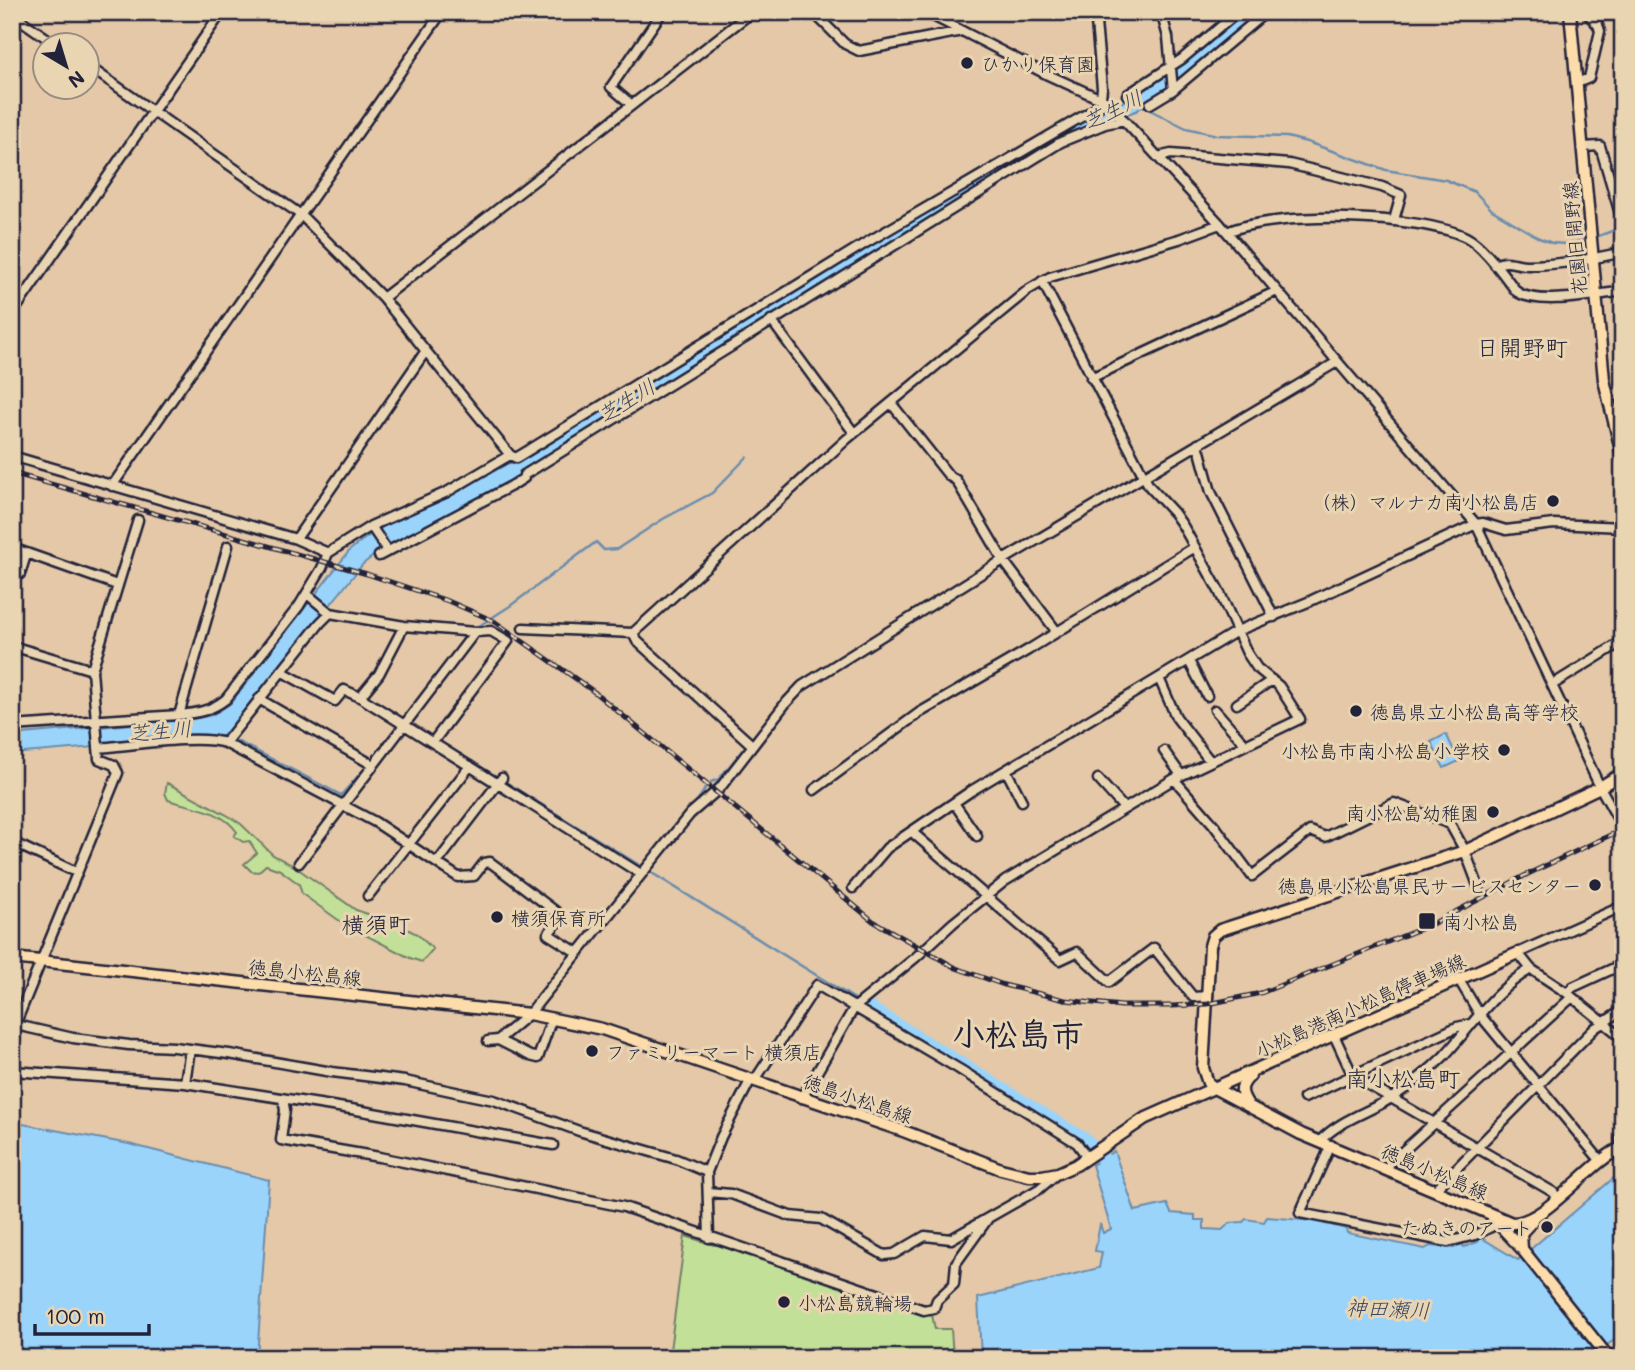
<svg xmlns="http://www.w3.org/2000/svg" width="1635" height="1370" font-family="Mali,'Klee One',sans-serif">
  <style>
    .green { fill: #c3e098; stroke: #72816a; stroke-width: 2 }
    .water { fill: #9bd4fb; stroke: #6b8dae; stroke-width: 2 }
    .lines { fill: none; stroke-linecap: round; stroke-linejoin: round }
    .stream { stroke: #6b8dae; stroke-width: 2.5 }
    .river { stroke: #9bd4fb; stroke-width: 14 }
    .minor-casing { stroke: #22223b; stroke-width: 13 }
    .major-casing { stroke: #22223b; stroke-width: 15 }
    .minor { stroke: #ead5b3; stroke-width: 8 }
    .major { stroke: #fddcac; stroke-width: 10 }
    .rail-casing { stroke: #22223b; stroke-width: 5 }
    .rail { stroke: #ead5b3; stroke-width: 2.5; stroke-dasharray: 8; stroke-linecap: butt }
    .poi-dot { fill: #22223b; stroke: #ead5b3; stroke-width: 2.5 }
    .labels { text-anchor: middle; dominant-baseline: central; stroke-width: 6; stroke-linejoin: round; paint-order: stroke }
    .poi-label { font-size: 19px; fill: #22223b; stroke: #ead5b3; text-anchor: start }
    .street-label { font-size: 19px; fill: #22223b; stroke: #ead5b3 }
    .water-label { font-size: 21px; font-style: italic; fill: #3a4661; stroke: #ead5b3 }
    .quarter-label { font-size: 23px; fill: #22223b; stroke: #ead5b3 }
    .town-label { font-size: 33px; font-weight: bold; fill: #22223b; stroke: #ead5b3 }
  </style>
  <rect width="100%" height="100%" fill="#e5c8a7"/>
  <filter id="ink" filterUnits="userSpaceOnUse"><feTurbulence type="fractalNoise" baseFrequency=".0143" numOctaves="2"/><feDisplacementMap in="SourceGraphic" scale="14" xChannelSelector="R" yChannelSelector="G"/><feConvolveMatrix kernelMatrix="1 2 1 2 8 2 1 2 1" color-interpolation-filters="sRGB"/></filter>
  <g filter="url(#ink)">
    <path class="green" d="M167 783 227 815 241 824 273 855 294 866 356 910 397 924 417 934 433 949 422 962 410 958 344 924 302 894 299 884 280 870 266 865 258 872 251 871 244 864 257 853 249 841 243 842 234 836 237 832C221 809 193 808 168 800L165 793Z
      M685 1236 714 1245 720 1244 932 1315 935 1329H951L953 1358H669Z"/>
    <path class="water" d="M1244 12H1258L1202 65 1136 111 1109 120 1044 150 524 472 522 477 474 504 381 550 363 564 223 739 203 738 12 754V735L198 718 212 715 230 704 350 550C395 512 457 493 509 463L517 464 915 219 1089 116 1129 99 1185 61Z
      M1446 734 1459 761 1444 768 1431 742Z
      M12 1122 129 1144 269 1180 257 1358H12Z
      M1114 1151 1135 1211 1167 1204 1171 1213 1195 1215V1220H1204V1229L1222 1230 1230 1223 1243 1222 1246 1219 1264 1222 1267 1217 1315 1221 1346 1229 1347 1233 1425 1249 1430 1246 1454 1248 1462 1244 1464 1247 1478 1242 1477 1239 1480 1237 1518 1260 1623 1170V1334L1588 1358H981L978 1298 1099 1268 1102 1252 1095 1251 1100 1224 1103 1233 1111 1229 1092 1165Z"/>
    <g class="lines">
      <path class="stream" d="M1142 106 1186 128 1217 135 1287 137 1307 142 1386 170 1446 180 1475 192 1492 210 1539 238 1552 243 1565 244 1587 240
        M1593 238 1623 227
        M1011 551 1126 482
        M328 606 341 611
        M369 616 421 624
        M462 627 479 626 510 606 596 542 604 550 617 549 663 519 712 493 747 457
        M806 679 988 565
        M410 723 871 1009
        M233 739 341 795 367 766
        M371 760 397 727
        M711 782 719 779 777 707 793 690
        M668 834C677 823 702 798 705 788"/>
      <path class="river" d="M871 1009 1085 1140 1105 1161"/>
      <g class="minor-casing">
        <path id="minor" d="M813 12 845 44 859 51 962 31
          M925 12 1046 74 1107 102 1220 224 1476 524 1600 787 1623 828
          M1095 12 1102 88 1101 98
          M1161 12 1168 37 1173 90 1266 12
          M12 14 58 46
          M88 66 301 215 383 298 510 455
          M1577 83 1589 78 1600 31 1598 25 1586 12
          M1127 95 1182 59 1238 12
          M1150 104 1173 90
          M632 105 611 87 662 12
          M1583 147 1600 146 1623 224
          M1158 157 1171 154 1289 164 1382 187 1401 195 1394 220
          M1227 232C1274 211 1419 214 1466 237 1484 246 1504 276 1517 292 1539 306 1592 295 1618 292L1623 294
          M1495 265C1507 258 1515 265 1528 265 1558 265 1593 259 1623 252
          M383 298 752 12
          M12 314 222 12
          M771 320 854 433
          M1091 378 1277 291
          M891 403 949 476 956 480 1003 560 1057 632
          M1198 444 1211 492 1274 617
          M12 456 296 539 328 553
          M112 486 442 12
          M371 526 387 550
          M296 539 425 352
          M12 548 117 585
          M379 556 513 485 524 478V475L1061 142 1105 124 1124 120
          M12 572 20 574 26 555
          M307 594 330 613 404 626 475 632 491 631 508 641 433 742
          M523 628 633 633 847 439 1028 290 1050 277 1179 239 1220 224
          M633 633 637 641 752 745
          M12 646 92 670
          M1189 661 1207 696
          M281 671 335 701 344 690 360 697 641 874
          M1159 678 1176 717 1210 761
          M1552 685 1623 641
          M360 697 379 674 404 626
          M259 699 373 765
          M1237 704 1272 680
          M1215 710 1245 744
          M179 715 228 546
          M12 726 179 715C197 713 211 711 226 699L299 606 322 568 328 553 371 526 447 492 510 455 516 458 864 244 1107 102
          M225 743 320 623 330 613
          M98 748C128 746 199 734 225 743L375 822 458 877 474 876 484 863 490 862 559 914 560 919 548 934 578 953
          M1164 751 1181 775
          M1006 770 1022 801
          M1098 779 1124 808
          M1174 779 1214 825 1252 876 1310 831 1325 837 1394 803 1450 824 1465 851 1479 888
          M814 790 919 713 1028 650 1195 547
          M954 803 977 836
          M912 832 1060 960 1077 952 1109 982 1154 948 1193 997 1208 996
          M12 842 76 872
          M299 863 475 632
          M437 863 502 778
          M853 888 887 848 971 791 1237 631 1308 602 1476 524 1483 523 1506 530 1554 524 1623 527
          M368 896 470 766
          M1623 906 1518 953 1531 969 1567 993 1623 1038
          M1459 980 1480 1015 1600 1160
          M1567 993 1573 987 1623 964
          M12 1024 73 1038 129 1045 174 1047 229 1054 332 1072 405 1081 474 1096 494 1100 579 1131 676 1159 707 1172
          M15 1025 118 773 114 765 99 759 92 670 138 520
          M1334 1035 1353 1076 1553 1192 1558 1198
          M498 1040 529 1014 690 814 720 788 785 704 802 686 1003 560 1337 362
          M488 1041 498 1040 530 1056 538 1058 552 1018
          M190 1049 185 1083 351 1109 553 1145
          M12 1071 185 1083
          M755 1080 817 985 959 1069 1077 1143 1087 1157
          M802 1098 854 1008 915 958 953 923 1005 881 1174 779 1300 719 1279 686 1257 668 1247 653 1219 591 1183 526 1174 513 1149 486 1042 281
          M1304 1098 1457 1027 1471 1024
          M283 1099 285 1110 281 1140 379 1157 624 1207 924 1310 934 1308 937 1300 954 1284 956 1263 987 1220
          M1320 1141C1339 1120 1370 1112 1393 1097 1411 1085 1429 1071 1444 1056 1471 1027 1495 989 1531 969
          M1331 1145 1300 1213 1448 1242 1475 1235 1499 1223
          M1622 1147 1620 1139 1623 1134
          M1387 1169 1390 1163 1571 998
          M1435 1190 1595 1028 1623 1010
          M708 1192 731 1194 790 1216 821 1219 884 1255 894 1254 925 1236 951 1239 1039 1189 1058 1173
          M709 1238 707 1172 721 1137 751 1079"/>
      </g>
      <g class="major-casing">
        <path id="major" d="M1570 12 1604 380 1623 458
          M1623 773 1600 787 1465 851 1220 930 1213 936 1210 946 1203 1068 1208 1083 1216 1089 1301 1134 1512 1223C1547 1223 1588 1162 1623 1147
          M12 958 529 1014 602 1029 906 1132 1001 1169 1029 1176H1042L1058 1173 1076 1165 1144 1119 1518 953
          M1248 1105C1240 1093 1239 1086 1250 1076
          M1493 1218 1522 1249 1609 1358
          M1522 1249 1521 1233 1533 1220"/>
      </g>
      <use href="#minor" class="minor"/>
      <use href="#major" class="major"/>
      <g class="rail-casing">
        <path id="rail" d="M12 473 367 574 448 601 494 621 593 691 873 921 956 968 1004 985 1065 1000 1122 1006H1172L1208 1004 1261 993 1430 925 1528 874 1623 829"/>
      </g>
      <use href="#rail" class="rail"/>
    </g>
  </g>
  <g class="poi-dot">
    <circle cx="967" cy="63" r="7"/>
    <circle cx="1553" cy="501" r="7"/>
    <circle cx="1356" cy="711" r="7"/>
    <circle cx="1504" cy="750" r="7"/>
    <circle cx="1493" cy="812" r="7"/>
    <circle cx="1595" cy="885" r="7"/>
    <circle cx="497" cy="917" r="7"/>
    <rect x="1418" y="912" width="18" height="18" rx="3.5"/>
    <circle cx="592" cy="1051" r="7"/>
    <circle cx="1547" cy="1227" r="7"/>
    <circle cx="784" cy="1302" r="7"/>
  </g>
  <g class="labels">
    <g class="poi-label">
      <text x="981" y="63">ひかり保育園</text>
      <text x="1539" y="501" text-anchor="end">（株）マルナカ南小松島店</text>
      <text x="1370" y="711">徳島県立小松島高等学校</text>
      <text x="1490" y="750" text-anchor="end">小松島市南小松島小学校</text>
      <text x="1479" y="812" text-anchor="end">南小松島幼稚園</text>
      <text x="1581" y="885" text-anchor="end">徳島県小松島県民サービスセンター</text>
      <text x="511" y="917">横須保育所</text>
      <text x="1443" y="921">南小松島</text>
      <text x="606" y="1051">ファミリーマート 横須店</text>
      <text x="1533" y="1227" text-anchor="end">たぬきのアート</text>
      <text x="798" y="1302">小松島競輪場</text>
    </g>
    <g class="street-label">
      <text transform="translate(1574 238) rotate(-95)">花園日開野線</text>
      <text transform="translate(305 972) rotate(6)">徳島小松島線</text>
      <text transform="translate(1360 1005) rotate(-24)">小松島港南小松島停車場線</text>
      <text transform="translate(858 1098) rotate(19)">徳島小松島線</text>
      <text transform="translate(1435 1171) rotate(23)">徳島小松島線</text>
    </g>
    <g class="water-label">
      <text transform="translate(1112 109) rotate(-26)">芝生川</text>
      <text transform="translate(626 400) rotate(-32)">芝生川</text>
      <text transform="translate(160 730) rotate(-5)">芝生川</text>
      <text transform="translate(1388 1308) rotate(2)">神田瀬川</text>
    </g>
    <g class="quarter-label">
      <text x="1522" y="347">日開野町</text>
      <text x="376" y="924">横須町</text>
      <text x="1403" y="1078">南小松島町</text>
    </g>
    <g class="town-label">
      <text x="1018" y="1032">小松島市</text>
    </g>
  </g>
  <rect width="1635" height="1370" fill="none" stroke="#ead5b3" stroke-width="42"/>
  <rect x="21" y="21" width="1593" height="1328" fill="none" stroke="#22223b" stroke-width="2.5" filter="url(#ink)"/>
  <g transform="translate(66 66) rotate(142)"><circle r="33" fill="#ead5b3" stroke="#9a8d83" stroke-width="2"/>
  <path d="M0-5L12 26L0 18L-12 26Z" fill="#22223b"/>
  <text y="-10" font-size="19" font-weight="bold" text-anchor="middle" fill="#22223b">N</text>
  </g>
  <path d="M35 1324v10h114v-10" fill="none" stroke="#22223b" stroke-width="3.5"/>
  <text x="46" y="1324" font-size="21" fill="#22223b" stroke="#ead5b3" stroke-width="5" paint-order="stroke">100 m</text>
</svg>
